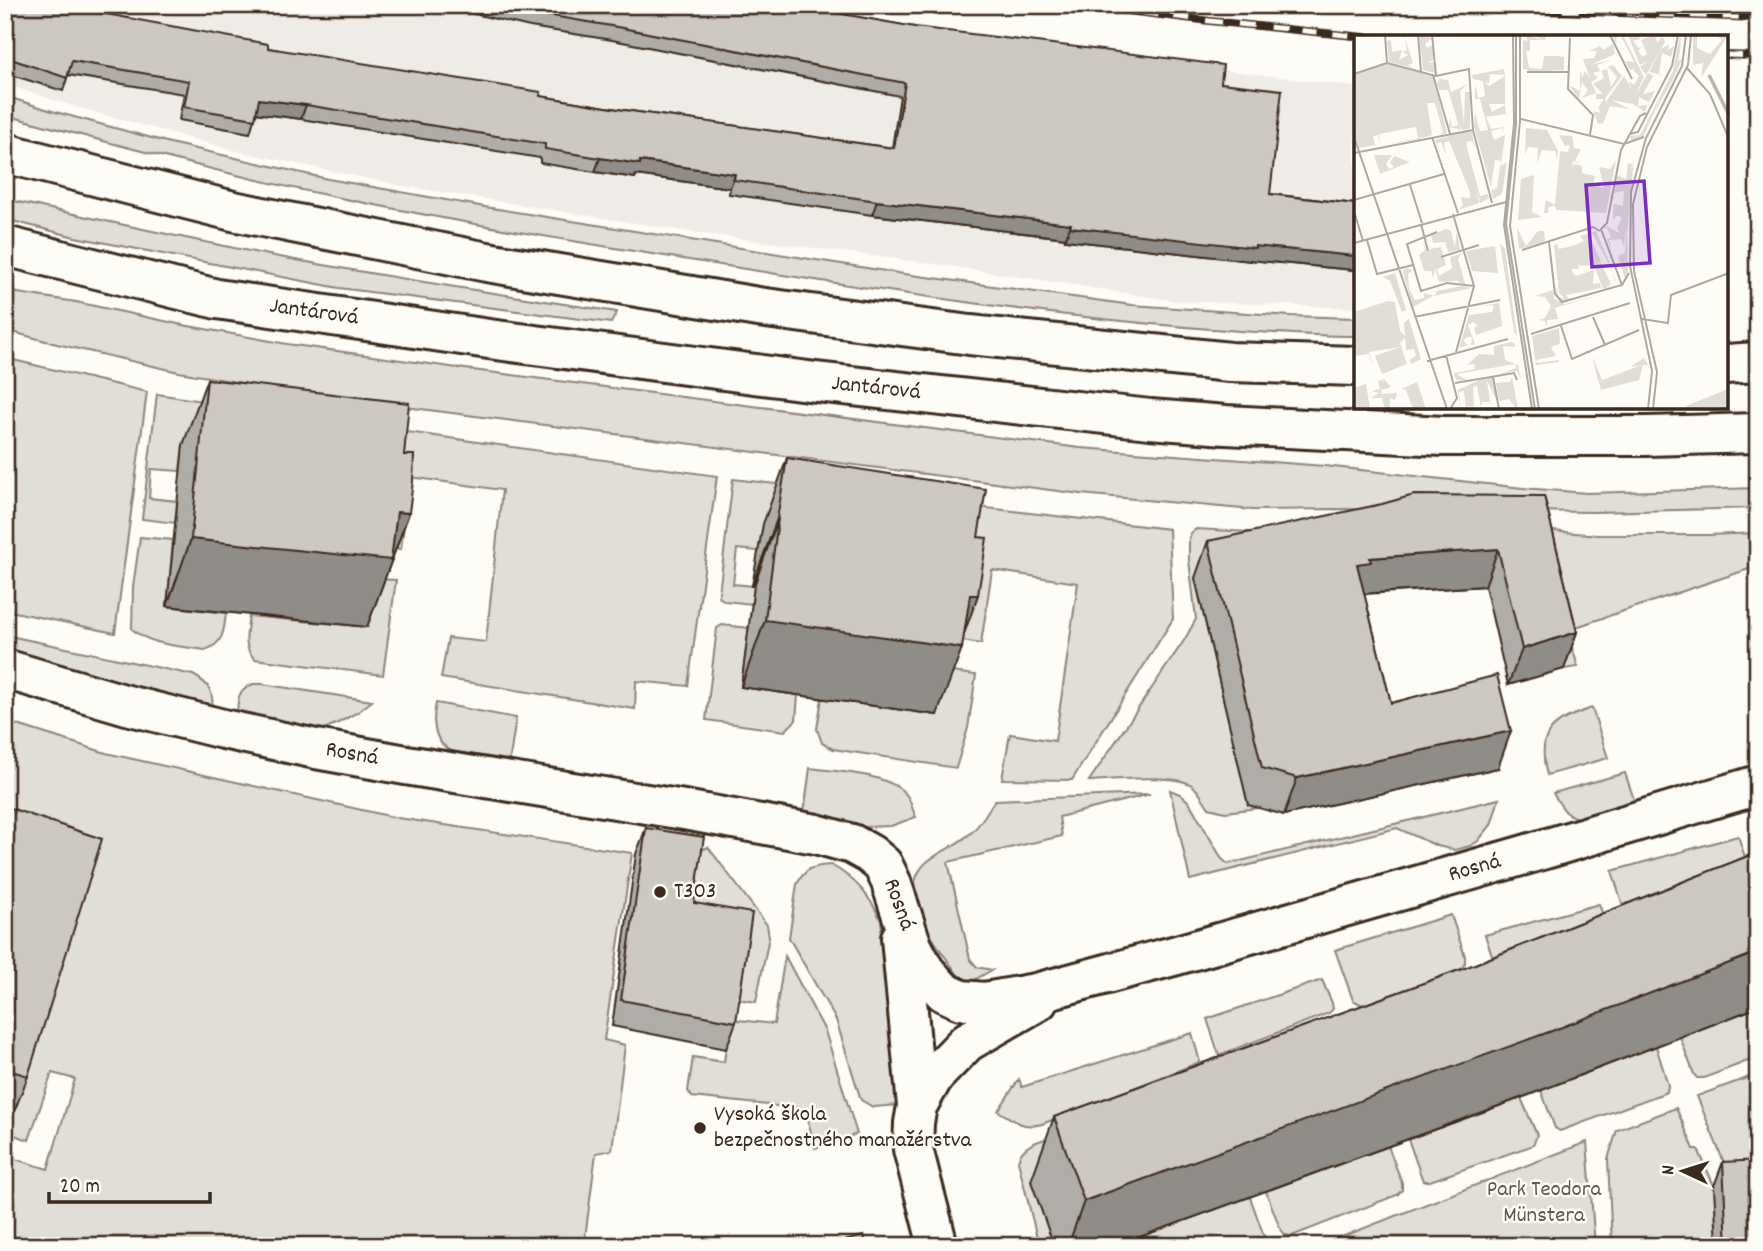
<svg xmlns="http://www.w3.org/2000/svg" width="1763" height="1251" font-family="Dekko,sans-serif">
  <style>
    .built { fill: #efece7 }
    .green { fill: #e1ded7; stroke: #8e847a; stroke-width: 2 }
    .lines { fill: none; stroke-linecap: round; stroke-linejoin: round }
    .street-casing { stroke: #3b2a1e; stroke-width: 44 }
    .secondary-casing { stroke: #3b2a1e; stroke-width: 44 }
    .street { stroke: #fdfcf7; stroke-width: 38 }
    .secondary { stroke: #fdfcf7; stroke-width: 38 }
    .rail-casing { stroke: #3b2a1e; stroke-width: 8 }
    .rail { stroke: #fdfcf7; stroke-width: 5; stroke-dasharray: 16; stroke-linecap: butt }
    .wall { fill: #b0aca7; stroke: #3b2a1e; stroke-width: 2 }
    .shaded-wall { fill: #908c88; stroke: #3b2a1e; stroke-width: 2 }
    .building { fill: #cdc8c2; stroke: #3b2a1e; stroke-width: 2 }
    .poi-dot { fill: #3b2a1e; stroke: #fdfcf7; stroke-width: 2.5 }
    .labels { text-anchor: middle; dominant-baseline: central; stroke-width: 5; stroke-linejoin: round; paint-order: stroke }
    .street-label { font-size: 23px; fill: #3b2a1e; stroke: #fdfcf7 }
    .poi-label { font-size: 23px; fill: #3b2a1e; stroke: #fdfcf7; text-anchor: start }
    .park-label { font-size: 23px; fill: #64574c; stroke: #fdfcf7 }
    .inset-river { fill: none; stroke: #bbb4ad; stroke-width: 3.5 }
    .inset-road { fill: none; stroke: #afa8a0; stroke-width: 2 }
    .view { fill: #7b2cbf; fill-opacity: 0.15; stroke: #7b2cbf; stroke-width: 3.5 }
    .inset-edge { fill: none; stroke: #3b2a1e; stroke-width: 3.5 }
  </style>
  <rect width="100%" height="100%" fill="#fdfcf7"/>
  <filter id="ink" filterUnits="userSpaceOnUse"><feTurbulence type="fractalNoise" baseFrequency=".0143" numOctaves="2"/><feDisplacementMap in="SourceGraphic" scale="14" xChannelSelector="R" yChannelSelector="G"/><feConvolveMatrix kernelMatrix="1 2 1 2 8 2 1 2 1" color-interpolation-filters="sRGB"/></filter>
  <g filter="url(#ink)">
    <path class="built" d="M5 5H788L895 27 1355 87V308L1177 301 949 266 691 232 403 186 237 151 72 106 5 84Z"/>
    <path class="green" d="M5 96 52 111 170 143 328 179 485 207 904 274 1132 305 1291 316 1355 318V336C1307 336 1259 332 1211 329 1078 319 946 300 815 280 651 254 488 229 326 195 218 173 112 143 5 115Z
      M5 199C106 221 206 244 307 262 410 281 513 296 617 312L611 323 339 288 75 237 5 219Z
      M5 291 76 302 183 325 287 344 465 369 1080 448 1325 466 1523 488 1587 493 1758 488V508L1594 512 1334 509 1253 510 1081 494 312 395 179 372 57 344 5 330Z
      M5 358 147 392 115 633 5 610Z
      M157 394 358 425 717 476 688 686 636 681 635 709 441 678 448 638 486 642 502 490 410 477 401 549 388 547 183 445 180 471 151 469 149 498 177 501 175 523 142 519Z
      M733 479 1169 529 1173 619 1072 780 1002 779 1010 734 1055 741 1078 583 992 570 981 644 957 640 758 551 737 549 733 584 754 586 752 604 725 601 719 597V593Z
      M1196 529 1269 533 1195 578 1248 804 1258 808 1225 812 1209 808C1204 801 1199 791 1193 786 1177 773 1111 780 1089 781L1185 639 1196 619 1189 560V539L1191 533Z
      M1529 529 1598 535H1707L1758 533V566L1567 630 1578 667 1564 669Z
      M140 537 173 540 167 606 226 613C224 630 224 644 205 650 181 646 151 646 132 629L133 587Z
      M373 579 396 580 383 675 255 659C242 648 247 632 249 616L366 627Z
      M722 625 749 628 741 687 798 695 796 720 785 731 706 720 717 628Z
      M5 635 193 675C210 684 214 692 212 711L136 692 5 650Z
      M944 671 976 675 968 728 956 768 833 749 822 743 817 729 822 698 937 715Z
      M253 684H262L372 701 358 712 338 723 314 733 237 716C238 699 236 692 253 684Z
      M436 703 516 718 509 764C470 757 424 760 436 703Z
      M1592 708 1608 758 1547 775C1535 731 1554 721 1592 708Z
      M5 721 106 753 398 818 632 853 604 1040 625 1045 612 1150 596 1153 584 1246H5V1156L48 1169 75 1079 52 1073 29 1140 5 1132Z
      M810 768C837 772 892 773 908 797 911 803 913 811 916 817L891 826 862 827 803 820Z
      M1625 773 1639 814C1617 817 1584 828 1566 812 1561 807 1557 800 1553 793Z
      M1170 790 1180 794 1189 802 1222 859 1228 864 1499 799 1491 825 1478 841 1470 846 1455 850 1437 846 1397 828 1190 880Z
      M1150 794 1059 817 1062 836 948 862 970 959 977 967 992 970 974 980 964 981 958 975C939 947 891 892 928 861 942 850 960 844 973 831 982 822 988 810 995 800Z
      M1738 836 1745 857 1743 864 1624 909 1612 871Z
      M708 847 767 925 769 937 756 1002 733 998 685 929 699 851Z
      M831 865C856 879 869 895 881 920L899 1105 873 1107 861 1100 836 1020 789 938 797 884 802 876 809 869 820 866Z
      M1599 904 1604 918 1493 958 1485 935Z
      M1451 915 1465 956V963L1461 970 1373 1005 1364 1006 1353 1000 1335 950Z
      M785 956 825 1031 857 1134 815 1148 805 1109 692 1097 688 1091 693 1057 724 1062 730 1019 774 1024Z
      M1322 980 1332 1003 1333 1009 1329 1013 1219 1055 1207 1019Z
      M1758 1007V1057L1704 1078H1697L1694 1074 1680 1037Z
      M1192 1033 1200 1062 1042 1124C1021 1129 1016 1121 998 1111L1019 1079 1022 1087Z
      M1656 1046 1668 1085 1667 1092 1560 1131 1555 1128 1541 1090Z
      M1758 1074V1184L1733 1185 1697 1096Z
      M1521 1098 1537 1135 1534 1143 1531 1146 1430 1181H1423L1408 1139Z
      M1676 1108 1694 1149H1698L1715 1188 1718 1246H1612L1608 1159 1617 1130Z
      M1063 1134 1031 1181 1054 1246H1039L1018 1161C1022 1142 1046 1139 1063 1134Z
      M1587 1142 1595 1246H1318Z
      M1388 1146 1402 1183V1190L1397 1195 1292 1236 1285 1235 1280 1228 1266 1191Z
      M1250 1197 1264 1236 1263 1244 1260 1246H1135L1132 1239Z"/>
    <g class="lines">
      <g class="street-casing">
        <path id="street" d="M5 669 127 705 223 729 316 749 406 765 684 810 816 834 852 844 870 854 883 865 891 882 912 946 925 971 944 992 961 1000 985 1002 1036 993 1177 955 1545 849 1758 785
          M901 938 917 1106
          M938 1246 913 1149 914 1123 917 1106 934 1076 967 1042 1038 1001"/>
      </g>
      <g class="secondary-casing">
        <path id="secondary" d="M5 153 233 211 487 262 758 307 970 335 1230 362 1355 366
          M5 246 217 299 489 339 816 382 1150 419 1226 425 1444 436H1646L1758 433
          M1726 364 1758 362"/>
      </g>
      <use href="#street" class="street"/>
      <use href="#secondary" class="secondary"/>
      <g class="rail-casing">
        <path id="rail" d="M1079 5 1210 21 1364 37
          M1467 5 1538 10 1758 18
          M1726 55 1758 56"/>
      </g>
      <use href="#rail" class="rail"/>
    </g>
    <path class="wall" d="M5 5 90 11 268 48 540 96 624 110 892 148 900 96 612 40 530 27 436 5H792L1221 83 1270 194 1355 204V268H1354L1353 270 1250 260V261L1065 240 1066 238 872 215 729 194 730 188 636 175 635 178 595 172 540 163V158L301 119 256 113 250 133 179 120 184 94 68 75 63 91 5 73Z
      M207 379 404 455 409 513 367 627 167 606 183 445Z
      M787 458 937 715 741 687 754 586H752L763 524Z
      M1544 496 1577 632 1564 669 1508 685 1485 586 1364 594 1391 703 1498 768 1284 815 1248 805 1195 578 1208 541Z
      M5 812 28 1076 14 1112 5 1110Z
      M646 828 694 903 736 1022 726 1049 612 1026 636 854Z
      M1758 852V1007L1526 1096 1115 1246H1054L1031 1181 1054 1117 1465 968Z
      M1723 1162 1758 1246H1717L1714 1186Z"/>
    <path class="shaded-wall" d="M259 99 306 105 301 119 254 113Z
      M600 158 640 161 735 174 730 188 636 175 635 178 595 172Z
      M877 201 1071 224 1066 238 872 215Z
      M1070 227 1355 256V268H1354L1353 270 1250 260V261L1065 240Z
      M397 512 409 513 367 627 167 606 191 539Z
      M777 519H778L754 586H752Z
      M1498 549 1485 586 1359 594 1357 564 1370 558Z
      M970 595H978L959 648H962L937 715 741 687 765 620Z
      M1577 632 1564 669 1508 685 1522 649Z
      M1511 731 1498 768 1284 815 1297 778Z
      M1758 952V1007L1526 1096 1115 1246H1068L1084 1201Z"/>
    <path class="building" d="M5 5H91L90 11 268 44V48L541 92 540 96 624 110 894 148 905 83 617 27 535 13 501 5H792L915 27 1223 65 1221 83 1282 90 1270 194 1355 204V256L1255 246V248L1070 227 1071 224 877 201 734 180 735 174 640 161V164L600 158 545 149V144L306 105 259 99 255 119 184 107 189 81 72 61 67 78 5 57Z
      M207 379 409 403 404 455H414L413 481 409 513 397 512 391 560 191 539Z
      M787 458 986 489 978 537 987 538 978 595H970L962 648 765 620 778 519H777Z
      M1414 495 1544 496 1577 632 1522 649 1498 549 1370 558 1371 562 1357 564 1391 703 1497 675 1511 731 1297 778 1262 768 1208 541 1382 504Z
      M7 807 102 839 28 1076 5 1069V813Z
      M646 828 704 837 694 903 752 913 736 1022 621 1000Z
      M1758 852V952L1549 1032 1084 1201 1054 1117 1465 968Z
      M1758 1160V1246H1727L1723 1162Z
      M864 1236 867 1246H823Z"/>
  </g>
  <g class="poi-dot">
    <circle cx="660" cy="892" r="7"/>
    <circle cx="700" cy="1128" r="7"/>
  </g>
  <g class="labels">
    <g class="street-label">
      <text transform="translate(314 313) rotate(8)">Jantárová</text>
      <text transform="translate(876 389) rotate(6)">Jantárová</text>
      <text transform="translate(352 755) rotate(10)">Rosná</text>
      <text transform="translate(1475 869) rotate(-16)">Rosná</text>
      <text transform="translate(898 905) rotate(70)">Rosná</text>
    </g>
    <g class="poi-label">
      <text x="674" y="892">T303</text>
      <text x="714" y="1115">Vysoká škola<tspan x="714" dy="26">bezpečnostného manažérstva</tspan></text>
    </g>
    <g class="park-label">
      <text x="1544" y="1190">Park Teodora<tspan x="1544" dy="26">Münstera</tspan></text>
    </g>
  </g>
  <g transform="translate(1354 35)">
    <rect width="374" height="374" fill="#fdfcf7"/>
    <path d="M50 0 59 28 54 30 62 34 35 27 33 6 37 5 38 17 48 15 45 25 54 20 49 17 53 15ZM65 0 78 3 71 9 73 13 79 10 80 25 73 27 81 28V38L69 35ZM173 0 189 5 179 0H190L192 4 190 5H176V16H172L175 33 188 34 190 21H204L210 22V35L171 37 175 35 169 34V5L173 6ZM258 0H269L290 42 280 63 294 38 299 41 289 59 301 56 295 67 285 62 284 71 293 70 291 77 279 69 257 65 276 74 256 71 249 88 244 89 239 76 247 78 244 73 250 64H242V59H249L239 49 250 43 247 36 253 34 257 52 263 42 254 32 259 30 268 41 252 62 251 68 270 41 279 57 274 46 280 50 285 41 279 35 282 33 276 35 271 26 280 27 267 1 262 3 263 10ZM274 0H284L286 4 279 6 285 13 289 11 284 16 289 22 293 19 287 5 300 0 304 8 308 0 311 7 292 40 286 32 295 25 286 30ZM339 0H343V13L356 19 368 5 362 0H374L347 43 349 28 339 30ZM325 3H327L326 16 324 26 328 24 321 41 298 82 307 62 305 65 290 101 278 107 276 101 286 100 319 36ZM259 9 261 19 236 30 257 25 243 30 246 36 239 38 244 43 237 47 242 58 228 63 234 55 228 47 225 64 215 50 226 56V34L228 43 231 36 236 43 229 24 240 23 243 16H235L246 11 249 15ZM315 9 314 15 320 11 317 22 308 18 305 38 309 40 295 37 307 14ZM30 28 79 40 93 98 85 100 89 98 81 68H73L78 100 64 104 29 110 64 103 62 92 25 99 26 110 24 100 19 101 21 110 5 113 0 98V40ZM150 34 151 40 136 39 135 48 131 47 135 51 151 41V69H135L138 77 151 70 152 79 132 82 137 94 149 92 150 98 148 93 137 96 140 105 151 100 148 123H144L148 124 147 131 153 127 148 159 139 164 137 156 143 153 147 126 141 125 137 152 120 92 121 78 126 96 134 95 126 64H121V49L124 63 131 61 129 46 119 44 118 40ZM82 44 84 48 85 44 94 45 97 57 114 49 106 56 110 89 111 57H116V94L108 95 106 88 107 95 95 92 96 83 98 92 104 90 102 81 94 55H85ZM172 93 193 95 204 116 203 125 201 116 188 115 183 128 184 113 174 112 171 120ZM109 97H118L121 113 118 106 112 107 114 116 126 161 134 159 135 163 126 168 121 148 125 168 104 175 109 170 107 162 116 163V157L95 106 90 108 92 120 87 107 83 109 87 121 81 105ZM205 100 218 101 220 113 227 114 221 126 229 130 219 126 218 136 220 129 228 131V138L241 141 239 150 250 153 245 132 256 134 262 125 252 178 203 175 204 180 201 171 194 172V178H199H190L192 165 201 170 206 116 214 117 216 110 211 111ZM20 120H38L32 129 35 134 40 132 36 128 40 121 56 127 26 139ZM280 124 273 198 274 243 271 244 264 221 271 218 273 155ZM274 128 278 129 270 212 267 204 255 205 258 218 253 204 257 202 253 193 249 194 252 191 266 198 263 193 268 183 263 180 259 185V178L260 169 269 171 270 156 260 158 263 140 272 144ZM180 140 178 177 188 182 164 185 167 144ZM163 193 172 211 184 196H190L191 205 189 207 165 214ZM92 194 97 196 101 212 103 195 106 215 94 217 91 207 79 208 77 200ZM242 196 259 236 238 198 235 200 247 226 243 229 247 228 257 249 261 247 258 237 262 246 252 252 263 249 249 254 240 230 226 231 224 227 225 234H217L221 241 240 235 239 249 246 248 247 253 212 260 216 265H207L203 261 201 250 205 262 211 264 205 258 200 211 202 209 218 204 203 209 205 214 221 210 230 206 226 201ZM72 201 76 214 87 212 92 230 83 234 85 241 98 233 96 222 109 218 104 224 112 252 103 246 85 247 81 233 79 243 77 236H70L65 220 71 215 68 203 73 217 76 215ZM146 208 151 214 163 301 160 297ZM141 211 144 238 118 236 112 216ZM51 233 59 235 54 239 55 254 61 265 70 263V258L81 261 83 256 108 251 118 253 79 261 59 272 49 238ZM41 238 52 275 48 277 36 246 29 242ZM199 255 200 264 211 269 251 258 201 273 204 284 193 285V292L191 286 185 285 191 283 197 271 191 262 181 261ZM34 260V266L41 267 46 296 52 302 46 308 53 329 28 339 21 321 46 312 15 317 18 327H17L15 319 0 321V277L34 266ZM145 268 148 291 122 300 120 292 124 291 119 287 114 290 121 309 117 310 118 302H114L109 305 114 310 105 313 115 280 138 277 140 270 128 271ZM55 284 67 324 58 329 55 325 62 321 60 314 52 315 50 288ZM205 293 206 309 197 312 202 321 182 325 183 328 205 325V327L182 330 178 301ZM157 307 161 309V312L149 311 151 325 164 330 167 345 163 336 144 340 162 333 161 329 103 339 112 345H102L100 338 121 334 120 329 113 330 125 319 140 320V311ZM253 319 240 326 248 345 288 330 276 332 290 323 294 330H289L285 345 247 355 239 326ZM158 342 164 374H148L161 372 155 364 145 366 146 374 142 348 156 347ZM130 343H138L143 366 133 346 136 367H128L127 372 123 351 119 352 120 371 112 372 110 356 105 357 106 374 104 355ZM31 344 27 350 31 345 37 352 27 355 28 359 43 358 41 365 36 363V374H31L28 363H17L25 358 17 356 26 354 24 346ZM63 347 72 374H59L52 355 47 354ZM12 349 16 374H0V353ZM374 354V374H333L332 371Z" fill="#e1ded7"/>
    <path class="inset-river" d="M355 40 375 80"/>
    <path class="inset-road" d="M31 0 33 28M64 0 67 37M78 0 82 40M159 0 160 88 150 190 178 374M162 0V89L152 189 181 374M166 0V86L156 191 185 374M256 0 278 44M216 3 214 54 239 80 236 100M33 28 82 41 115 34 119 95 138 168M332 32 356 59 375 104M173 37H214M0 39 33 28M79 40 96 99M167 84 270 109 290 102M276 99 284 97 318 31 324 0M0 102 93 374M78 102 104 178M0 118 119 95M56 150 68 188M0 165 90 139M0 176 9 206M99 179 120 251 102 317M67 189 74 216M83 197 53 209 67 256 93 248 120 251M13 205 23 239 59 230M195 207 201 259 208 267 268 250 275 238M0 208 152 167M168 215 239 192 246 196M87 222 125 210M268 250 247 194 253 188 267 115 286 81 292 78M60 282 146 265M239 282 251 310M288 284 314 288 317 260 375 238M207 291 218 324 285 295M177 299 276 268M92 320 103 363 96 374M73 326 154 304M139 342 145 374M101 348 160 338 163 345M294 374 298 336 276 231 277 157 292 103 328 31 332 0M299 374 303 337 280 236 279 169 293 112 334 30 337 0"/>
    <path class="view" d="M290 146 296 228 238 232 232 150Z"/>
    <rect width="374" height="374" class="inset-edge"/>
  </g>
  <rect width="1763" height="1251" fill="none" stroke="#fdfcf7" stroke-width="28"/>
  <rect x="14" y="14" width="1735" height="1223" fill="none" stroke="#3b2a1e" stroke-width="2.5" filter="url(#ink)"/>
  <g transform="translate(1683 1171) rotate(274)" stroke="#fdfcf7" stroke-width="5" paint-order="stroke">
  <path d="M0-5L12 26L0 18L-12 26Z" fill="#3b2a1e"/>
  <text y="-10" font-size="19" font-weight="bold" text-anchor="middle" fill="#3b2a1e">N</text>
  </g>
  <path d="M49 1192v10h161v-10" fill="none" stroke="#3b2a1e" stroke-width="3.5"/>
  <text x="60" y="1192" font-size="21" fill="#3b2a1e" stroke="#fdfcf7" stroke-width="5" paint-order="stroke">20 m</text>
</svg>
